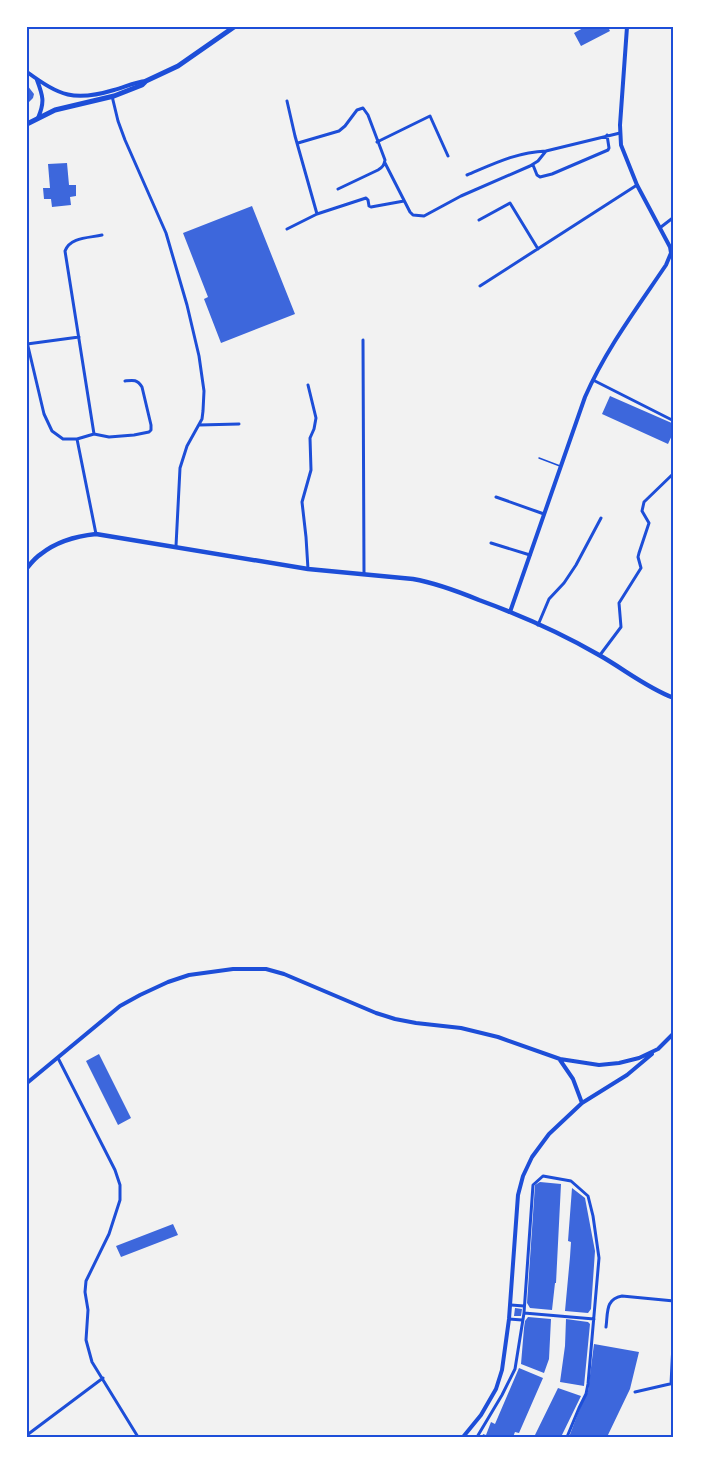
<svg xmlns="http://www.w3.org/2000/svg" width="701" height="1464" font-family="'Work Sans',sans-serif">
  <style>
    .building { fill: #3d67dc }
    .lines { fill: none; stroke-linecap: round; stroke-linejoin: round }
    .service { stroke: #1d4ed8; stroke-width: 1.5 }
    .minor { stroke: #1d4ed8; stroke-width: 3 }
    .tertiary { stroke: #1d4ed8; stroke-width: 4 }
    .secondary { stroke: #1d4ed8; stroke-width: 4.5 }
    .primary { stroke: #1d4ed8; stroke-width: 5 }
    .neatline { fill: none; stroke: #1d4ed8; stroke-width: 2 }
  </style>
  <rect width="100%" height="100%" fill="#f2f2f2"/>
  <path class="building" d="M585 27H608L610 31 581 46 574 33Z
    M27 85 34 94 33 98 27 104Z
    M67 163 69 185H76V196L70 197 71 205 52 207 51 199H44L43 188H50L48 164Z
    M252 206 295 314 221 343 204 299 208 297 183 233Z
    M610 396 674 424V431L668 444 602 414Z
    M99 1054 131 1118 118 1125 86 1061Z
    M540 1182 561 1184 556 1283H555L552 1310 530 1308 527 1303 535 1185Z
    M572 1188 585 1198 595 1251 591 1309 588 1313 565 1311 570 1257 571 1242 568 1241Z
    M173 1224 178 1235 121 1257 116 1246Z
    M515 1308 522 1309 521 1316H514Z
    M528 1317 551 1319 549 1359 544 1373 521 1364 524 1328 525 1321Z
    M566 1319 588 1322 590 1324 584 1386 560 1382 565 1346Z
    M594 1344 639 1352 630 1389 607 1437H569L580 1408 588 1391Z
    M519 1368 543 1378 519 1433 515 1432 513 1437H482L483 1434 486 1435 491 1422 495 1424Z
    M558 1388 581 1396 561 1437H534Z"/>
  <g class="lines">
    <path class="service" d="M539 458 560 466"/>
    <path class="minor" d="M112 96 118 121 125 140 166 233 187 305 199 356 204 391 203 411 202 419 187 446 180 468 176 546
      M287 101 295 136 317 214
      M377 142 430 116 448 156
      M298 143 339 131 345 126 357 110 363 108 368 115 385 160C384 165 383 167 378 170L338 189
      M385 163 410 212 413 215 424 216 461 196 530 166 538 161 546 151 620 133
      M533 165 537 175 540 177 552 174 608 150 609 148 607 135
      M467 175C493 164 517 152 546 151
      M479 220 510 203 538 249
      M661 227 674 217
      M287 229 317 214 366 198 368 200 369 206 371 207 404 201
      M480 286 637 185
      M363 340 364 574
      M27 342 44 414 52 431 63 439H77L94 434 109 437 134 435 149 432 151 430V425L142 387C137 379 133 380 125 381
      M27 344 79 337
      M593 380 674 421
      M199 425 239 424
      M94 434 65 251C70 237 89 238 102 235
      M77 439 96 534
      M496 497 544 514
      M491 543 530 555
      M308 569 306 537 302 502 311 470 310 438 314 429 316 418 308 385
      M538 625 549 599 564 583 576 565 601 518
      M600 655 621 627 619 603 641 568 638 557 639 553 649 523 642 511 644 502 674 473
      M58 1058 115 1170 120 1185V1200L109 1234 86 1281 85 1292 88 1310 86 1340 92 1362 138 1437
      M511 1305 524 1306
      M524 1313 594 1319
      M509 1319 522 1320
      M606 1327C608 1313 605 1299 622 1296L674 1301
      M671 1384 674 1324
      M635 1392 674 1383
      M27 1435 103 1378
      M477 1437 502 1395 515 1369 524 1313 533 1185 543 1176 571 1181 588 1196 593 1216 599 1258 588 1384 586 1394 579 1408 567 1437"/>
    <path class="tertiary" d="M27 72C60 96 74 102 114 90 125 87 135 82 146 81
      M37 80C43 96 45 102 38 118
      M510 612 585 397C606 349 637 308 666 265L671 253 670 247 637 185 621 145 620 125 627 27
      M560 1060 573 1079 582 1103
      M27 1083 120 1006 140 995 168 982 189 975 233 969H266L284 974 376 1013 395 1019 416 1023 461 1028 498 1037 560 1059 599 1065 619 1063 639 1058 658 1049 674 1033
      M463 1437 481 1415 496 1389 502 1370 509 1319 518 1195 523 1176 532 1157 549 1134 582 1103 627 1075 652 1054"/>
    <path class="secondary" d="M27 568C31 563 36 557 41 554 56 542 77 536 96 534L308 569 413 579C436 583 457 591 479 600 520 615 561 633 599 655 624 669 647 688 674 698"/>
    <path class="primary" d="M27 124 55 110 114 96 142 85 146 81 178 66 234 27"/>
  </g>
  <rect width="701" height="1464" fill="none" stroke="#ffffff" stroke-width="57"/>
  <rect x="28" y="28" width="644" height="1408" class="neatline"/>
</svg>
